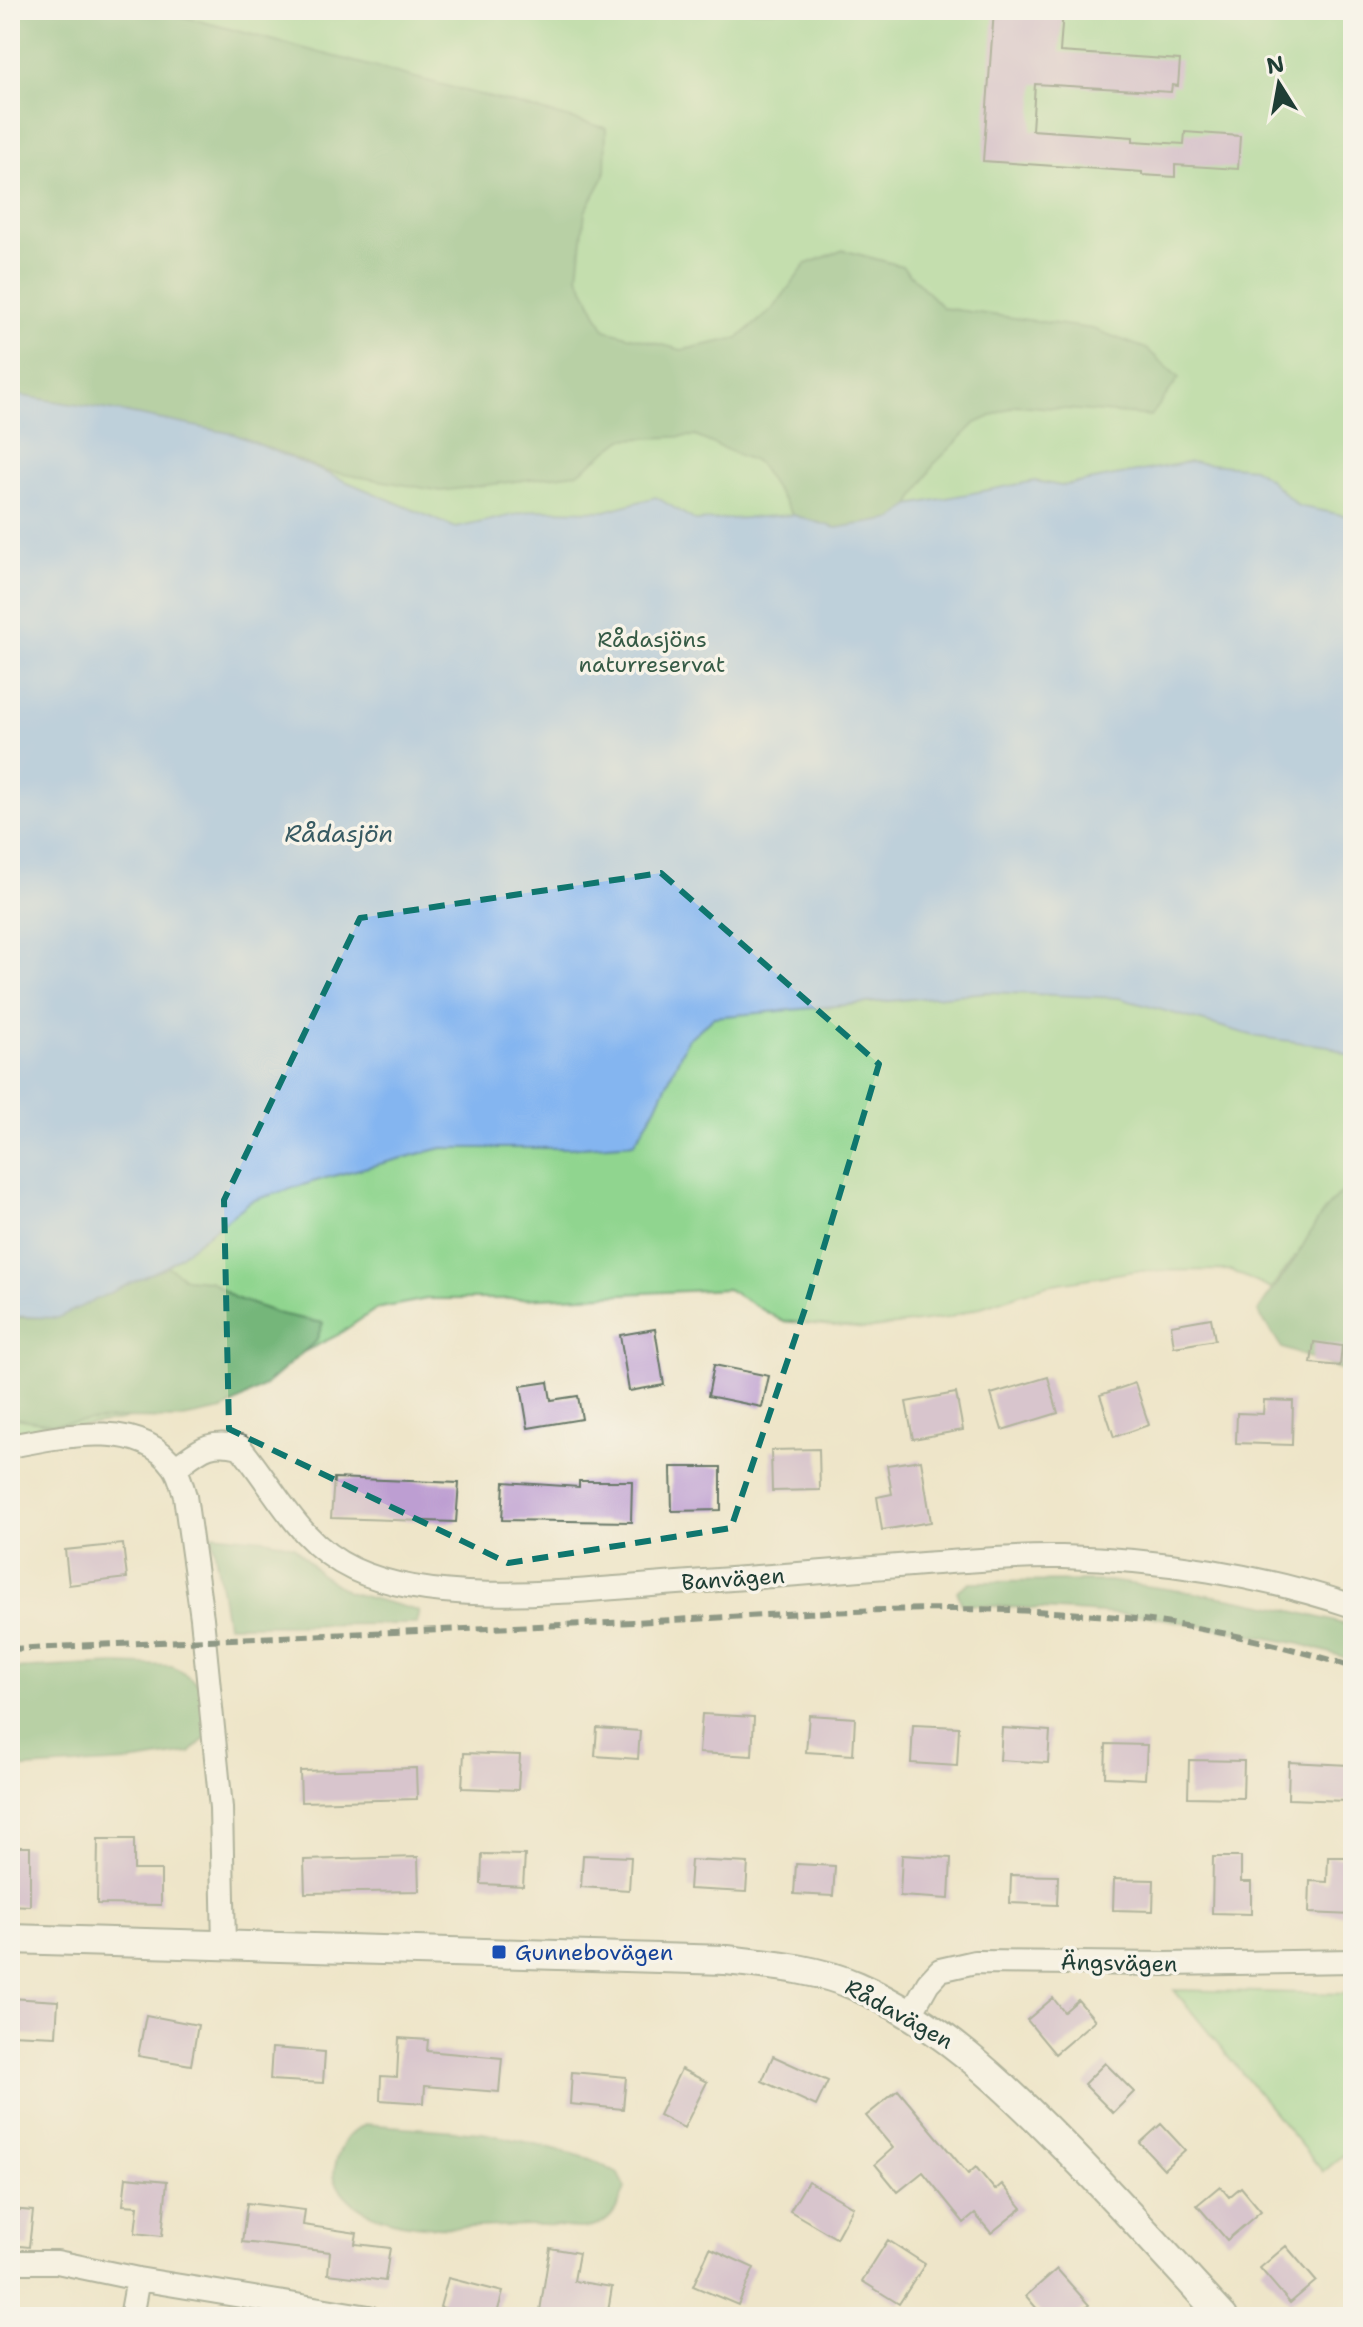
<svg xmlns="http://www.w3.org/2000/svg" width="1363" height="2327" font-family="'Shantell Sans',sans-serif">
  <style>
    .green { fill: #90d58f; stroke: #588962; stroke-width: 2 }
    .forest { fill: #74b67a; stroke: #4a7a57; stroke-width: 2 }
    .water { fill: #84b5f0; stroke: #527992; stroke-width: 2 }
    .building { fill: #bd9ed2 }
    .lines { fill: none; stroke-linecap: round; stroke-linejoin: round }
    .minor-casing { stroke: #677868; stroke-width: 26 }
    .tertiary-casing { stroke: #677868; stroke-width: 32 }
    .minor { stroke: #fff; stroke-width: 22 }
    .tertiary { stroke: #fff; stroke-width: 28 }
    .rail { stroke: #1f3d34; stroke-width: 6; stroke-dasharray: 12 6; stroke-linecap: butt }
    .marked { fill: none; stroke: #0f766e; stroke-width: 6; stroke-dasharray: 16 10; stroke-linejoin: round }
    .transit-dot { fill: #1a4fb4; stroke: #f7f3e8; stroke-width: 3 }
    .labels { text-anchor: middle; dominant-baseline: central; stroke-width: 7; stroke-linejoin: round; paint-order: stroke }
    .park-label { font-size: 22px; fill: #365b46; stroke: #f7f3e8 }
    .street-label { font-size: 22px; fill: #1f3d34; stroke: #f7f3e8 }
    .transit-label { font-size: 22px; fill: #164399; stroke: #f7f3e8; text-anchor: start }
    .water-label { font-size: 24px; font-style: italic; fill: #385b63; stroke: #f7f3e8 }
  </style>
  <rect width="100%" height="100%" fill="#f7f3e8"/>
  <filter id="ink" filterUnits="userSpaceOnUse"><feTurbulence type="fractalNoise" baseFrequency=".0125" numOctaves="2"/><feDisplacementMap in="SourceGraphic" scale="16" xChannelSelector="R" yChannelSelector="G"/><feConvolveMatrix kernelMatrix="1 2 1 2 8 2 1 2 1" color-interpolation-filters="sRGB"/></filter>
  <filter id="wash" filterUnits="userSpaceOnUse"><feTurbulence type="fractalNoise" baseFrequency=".006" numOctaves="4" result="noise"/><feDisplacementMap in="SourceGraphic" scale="32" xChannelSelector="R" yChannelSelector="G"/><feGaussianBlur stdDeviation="1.8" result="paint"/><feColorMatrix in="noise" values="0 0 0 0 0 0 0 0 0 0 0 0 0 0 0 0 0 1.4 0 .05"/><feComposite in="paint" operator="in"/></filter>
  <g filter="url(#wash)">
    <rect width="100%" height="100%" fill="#eee5c9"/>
    <path class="green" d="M10 10H1353V1246L1301 1249 1271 1289 1230 1270 1135 1271 1047 1285 948 1318 866 1329 782 1321 727 1289 520 1299H427L376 1309 336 1336 279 1364 206 1392 122 1420 10 1436Z
      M1174 1990 1353 1994V2147L1323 2172Z"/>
    <path class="forest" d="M10 10H158L606 128 605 175 585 212 578 276 605 330 682 350 738 338 773 309 806 264 843 250 902 266 943 308 1093 329 1147 349 1179 378 1151 416 1016 405 976 423 934 464 910 505 894 519 836 528 793 515 758 463 695 436 623 439 578 473 441 491 325 471 234 434 127 413 10 394Z
      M1353 1184V1374L1282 1348 1258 1312C1269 1293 1283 1278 1295 1259 1311 1233 1325 1200 1353 1184Z
      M167 1266 186 1279 210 1281 235 1298 280 1314 323 1323 316 1341 264 1386 223 1410 178 1419 121 1418 52 1424 15 1418 10 1409V1327L17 1318 57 1317Z
      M212 1534 266 1539 294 1546 319 1573 348 1592 419 1611 416 1624 227 1625Z
      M1108 1581C1191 1592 1273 1602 1353 1627V1660L1301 1644 1148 1616 962 1604 957 1591 970 1582Z
      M116 1664 173 1666 202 1686 206 1737 190 1753 129 1762 10 1769V1669Z
      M365 2124 483 2133 540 2145 591 2159 618 2174 625 2188C620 2202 614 2219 598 2225 581 2232 560 2225 543 2225 488 2224 385 2242 344 2194 337 2185 332 2178 335 2167 340 2145 346 2134 365 2124Z"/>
    <path class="water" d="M10 394 127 413 234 434 456 528 536 510 605 511 656 497 696 521 793 515 836 528 894 519 910 505 1035 481 1061 486 1190 462 1253 468 1269 479 1298 506 1353 517V1058L1329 1046 1258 1037 1119 998 988 992 714 1017 687 1040 656 1108 634 1143 569 1148H442L329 1177 251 1201 167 1266 57 1318 10 1316Z"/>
    <g id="blocks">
      <path class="building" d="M994 10H1063L1060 52 1180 60 1178 86 1172 85 1171 92 1035 84 1032 130 1133 137V141L1184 144 1185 132 1240 136 1238 169 1175 165V177L1142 175V172L983 161Z
        M1211 1318 1215 1340 1174 1347 1171 1325Z
        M655 1329 664 1385 629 1391 620 1335Z
        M1314 1342 1342 1346 1340 1366 1311 1363Z
        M714 1365 769 1376 762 1407 708 1396Z
        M1048 1377 1058 1413 1002 1430 991 1394Z
        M548 1382 551 1400 578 1396 582 1419 528 1428 521 1386Z
        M1135 1383 1149 1425 1114 1437 1100 1395Z
        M956 1393 963 1430 913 1439 906 1402Z
        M1264 1400 1293 1401 1292 1445 1236 1443 1237 1413 1263 1414Z
        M819 1449 820 1490 772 1491 771 1450Z
        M921 1460 931 1522 882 1530 877 1497 892 1494 887 1465Z
        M671 1467H721V1510L672 1511Z
        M334 1478 459 1483 456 1522 331 1518Z
        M579 1481H632L631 1522 502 1520 504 1482 579 1487Z
        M123 1544 127 1578 69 1585 65 1550Z
        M702 1714 754 1717 752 1756 699 1753Z
        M809 1715 855 1718 853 1755 806 1752Z
        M913 1725 959 1727 957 1766 911 1763Z
        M597 1728 640 1731 638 1759 595 1756Z
        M1002 1728 1050 1731 1048 1763 1000 1760Z
        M1106 1744 1147 1745 1145 1779 1105 1777Z
        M464 1753 520 1755 518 1790 462 1788Z
        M1189 1760 1244 1761 1243 1798 1188 1797Z
        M1289 1762 1349 1765 1347 1801 1288 1799Z
        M416 1768 417 1799 301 1802 300 1771Z
        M98 1839H134V1870H161V1905L97 1904Z
        M10 1847H30V1906L10 1905Z
        M482 1854 525 1855 523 1886 481 1884Z
        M583 1855 631 1857 629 1890 581 1887Z
        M902 1855 951 1858 949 1899 900 1896Z
        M418 1857 419 1891 305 1893 304 1860Z
        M1213 1857H1241V1882H1251V1914L1212 1913Z
        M1328 1857H1353L1352 1915 1309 1913 1310 1881 1327 1882Z
        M691 1860 748 1863 746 1892 689 1889Z
        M796 1864 835 1866 833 1896 794 1894Z
        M1011 1875 1058 1876 1057 1905 1010 1903Z
        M1114 1879 1154 1880 1153 1911 1113 1910Z
        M10 1998 58 2001 56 2036 10 2034Z
        M1053 1998 1064 2012 1078 2000 1095 2020 1055 2054 1027 2020Z
        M146 2015 198 2025 191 2065 138 2056Z
        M399 2038 428 2040 427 2051 502 2058 499 2092 425 2086 424 2103 380 2100 381 2076 397 2077Z
        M272 2048 325 2052 323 2083 270 2080Z
        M773 2056 828 2081 816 2106 762 2081Z
        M1105 2063 1134 2092 1113 2113 1084 2084Z
        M681 2069 707 2082 684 2128 659 2115Z
        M572 2072 626 2077 623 2109 570 2104Z
        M898 2090 968 2174 976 2167 995 2190 1002 2184 1022 2208 991 2233 975 2214 964 2223 923 2172 898 2192 875 2164 893 2148 866 2116Z
        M1161 2124 1185 2150 1164 2169 1140 2143Z
        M126 2177 167 2181 162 2236 135 2233 138 2206 123 2205Z
        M808 2181 853 2207 836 2238 790 2211Z
        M1220 2186 1229 2197 1241 2187 1261 2211 1227 2240 1197 2205Z
        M247 2203 305 2210 303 2225 357 2233 355 2244 390 2248 385 2281 328 2274 330 2252 242 2242Z
        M10 2209 33 2211 29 2247 10 2245Z
        M888 2240 925 2264 899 2304 862 2281Z
        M1286 2246 1316 2281 1290 2303 1260 2268Z
        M550 2248 579 2253 574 2281 612 2287 607 2317H539Z
        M710 2248 754 2268 738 2305 693 2286Z
        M1057 2269 1089 2305 1075 2317H1044L1026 2296Z
        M448 2278 503 2292 496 2317H478L440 2307Z"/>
    </g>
  </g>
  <g filter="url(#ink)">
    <use href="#blocks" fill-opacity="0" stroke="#677868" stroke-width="2"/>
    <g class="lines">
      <g class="minor-casing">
        <path id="minor" d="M10 1446C59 1437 140 1417 174 1467 180 1475 182 1487 185 1496L202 1618 221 1808 224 1945
          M175 1468C200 1450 208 1439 240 1447 276 1490 299 1544 353 1569 436 1608 573 1591 664 1584 750 1578 837 1571 923 1564 969 1561 1016 1556 1062 1557 1159 1559 1261 1575 1353 1606
          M910 2015 928 1983 940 1970 975 1962 1166 1964 1353 1961
          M10 2262H57L138 2279 369 2317
          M131 2317 138 2279"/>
      </g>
      <g class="tertiary-casing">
        <path id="tertiary" d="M10 1939 726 1960C769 1965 815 1968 856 1986 938 2022 1000 2081 1062 2144 1117 2200 1170 2259 1223 2317"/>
      </g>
      <use href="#minor" class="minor"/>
      <use href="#tertiary" class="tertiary"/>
      <path class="rail" d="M10 1649C218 1639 426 1631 633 1622 782 1615 932 1602 1081 1614 1173 1620 1265 1639 1353 1667"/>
    </g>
  </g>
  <path d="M0 0H1363V2327H0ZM661 873 879 1064 806 1306 731 1528 508 1563 229 1429 224 1200 360 918Z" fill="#eee5c9" fill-opacity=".55" fill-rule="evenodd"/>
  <path class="marked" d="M661 873 879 1064 806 1306 731 1528 508 1563 229 1429 224 1200 360 918Z"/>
  <rect class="transit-dot" x="491" y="1944" width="16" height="16" rx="4"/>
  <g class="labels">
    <g class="park-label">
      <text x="652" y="639">Rådasjöns<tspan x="652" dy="25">naturreservat</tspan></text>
    </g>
    <g class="street-label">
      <text transform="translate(733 1579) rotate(-4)">Banvägen</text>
      <text transform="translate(1119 1963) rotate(1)">Ängsvägen</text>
      <text transform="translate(899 2014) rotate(29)">Rådavägen</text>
    </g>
    <g class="transit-label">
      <text x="515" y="1952">Gunnebovägen</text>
    </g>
    <g class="water-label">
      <text x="339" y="834">Rådasjön</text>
    </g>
  </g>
  <rect width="1363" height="2327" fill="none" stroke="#f7f3e8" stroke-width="40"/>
  <g transform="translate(1279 84) rotate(349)" stroke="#f7f3e8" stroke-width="6" paint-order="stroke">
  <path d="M0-6L14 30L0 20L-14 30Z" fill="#1f3d34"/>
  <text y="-12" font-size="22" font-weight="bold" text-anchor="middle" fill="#1f3d34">N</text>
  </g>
</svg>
